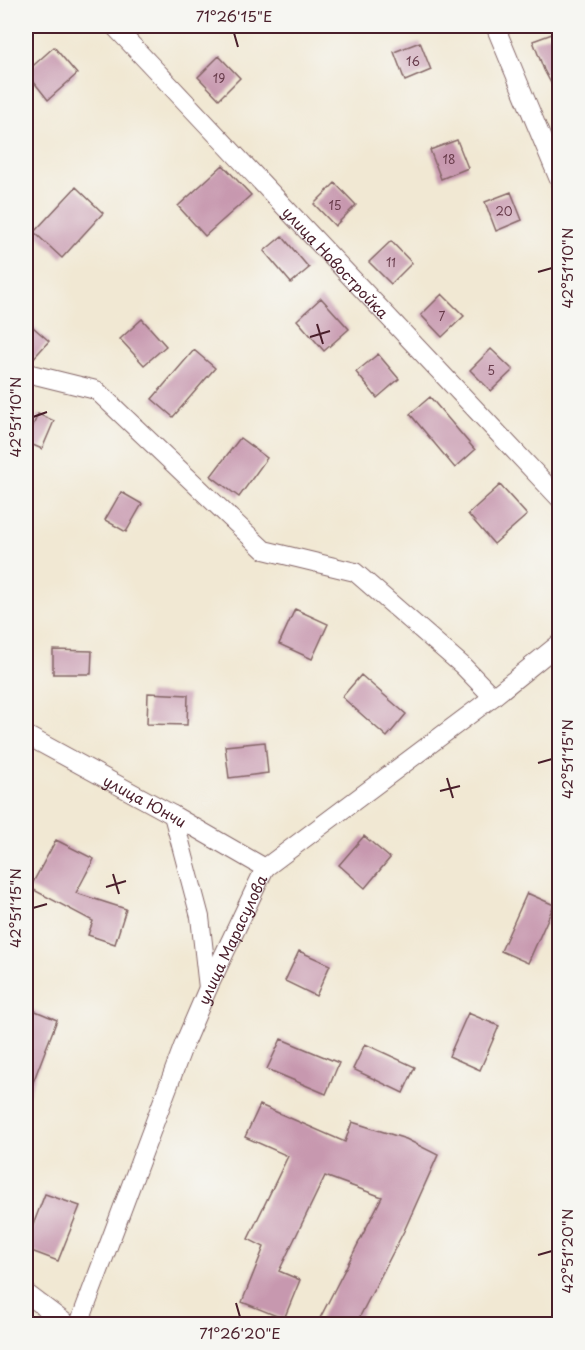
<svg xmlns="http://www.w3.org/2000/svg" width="585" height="1350" font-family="'Playpen Sans',sans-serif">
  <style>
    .building { fill: #c798af }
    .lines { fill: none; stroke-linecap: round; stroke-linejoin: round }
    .street-casing { stroke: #846566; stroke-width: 20 }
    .street { stroke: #fff; stroke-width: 18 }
    .ticks { fill: none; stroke: #4a1f2b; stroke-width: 2 }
    .labels { text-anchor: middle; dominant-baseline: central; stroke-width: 6; stroke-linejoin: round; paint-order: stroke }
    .number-label { font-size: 12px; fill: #693d4c }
    .street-label { font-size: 15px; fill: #4a1f2b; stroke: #f6f6f2 }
    .neatline { fill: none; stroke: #4a1f2b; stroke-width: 2 }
    .ticks-label { font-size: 15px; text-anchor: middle; fill: #4a1f2b }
  </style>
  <rect width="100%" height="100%" fill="#f6f6f2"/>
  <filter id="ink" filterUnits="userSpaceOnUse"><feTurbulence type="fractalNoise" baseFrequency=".0167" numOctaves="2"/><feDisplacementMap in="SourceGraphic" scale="12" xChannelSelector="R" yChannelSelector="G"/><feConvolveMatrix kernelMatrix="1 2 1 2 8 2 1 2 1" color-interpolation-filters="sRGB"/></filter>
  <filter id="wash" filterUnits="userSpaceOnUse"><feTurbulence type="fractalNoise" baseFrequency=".008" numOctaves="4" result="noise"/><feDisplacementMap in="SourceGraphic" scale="24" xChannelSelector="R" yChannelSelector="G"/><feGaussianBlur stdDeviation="1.35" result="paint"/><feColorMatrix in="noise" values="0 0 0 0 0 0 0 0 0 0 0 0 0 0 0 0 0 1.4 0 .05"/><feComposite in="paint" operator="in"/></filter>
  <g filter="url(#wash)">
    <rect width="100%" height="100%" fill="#f1e8d3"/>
    <g id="blocks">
      <path class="building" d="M560 31V100L544 70 533 41Z
        M420 42 431 70 405 81 394 52Z
        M54 47 77 74 48 100 26 72Z
        M219 56 240 78 219 99 198 77Z
        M457 140 468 168 441 179 430 150Z
        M223 165 251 195 205 236 178 206Z
        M335 183 356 205 335 226 314 204Z
        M76 187 103 213 62 258 34 232Z
        M511 192 522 220 496 231 485 202Z
        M282 236 309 268 291 283 264 251Z
        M391 241 412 263 391 284 369 262Z
        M442 294 464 316 442 337 421 315Z
        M321 298 349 329 324 351 297 320Z
        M142 319 166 346 144 365 120 339Z
        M26 321 49 341 31 361 26 360Z
        M491 349 513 370 491 391 470 370Z
        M194 350 215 368 173 417 152 399Z
        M378 354 399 379 377 398 356 372Z
        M430 397 475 450 455 468 410 414Z
        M38 414 54 421 42 449 26 442Z
        M240 438 267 458 239 497 211 476Z
        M500 485 527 515 494 544 468 514Z
        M121 492 142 504 126 532 105 520Z
        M295 609 328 624 312 659 279 644Z
        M53 650 92 651 91 674H53Z
        M361 675 406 714 387 737 342 697Z
        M148 693 188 695 187 725 147 724Z
        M265 742 268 773 229 778 225 746Z
        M364 836 390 858 365 888 339 865Z
        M56 840 94 859 76 893 126 909 115 944 88 935 93 921 30 888Z
        M527 893 554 905 528 963 501 951Z
        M299 951 330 965 316 996 285 981Z
        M26 1007 57 1020 27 1098H26Z
        M468 1013 499 1026 480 1070 449 1056Z
        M281 1039 339 1063 326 1094 267 1069Z
        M365 1044 415 1067 403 1093 353 1069Z
        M260 1105 345 1142 352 1122 406 1139 438 1155 404 1231 356 1324H317L382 1197 325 1176 279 1271 300 1280 284 1319 242 1302 264 1247 248 1239 288 1156 245 1137Z
        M45 1194 80 1206 58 1261 26 1249V1243Z"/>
    </g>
  </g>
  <g filter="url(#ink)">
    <use href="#blocks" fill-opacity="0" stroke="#846566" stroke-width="1.5"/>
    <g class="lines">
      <g class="street-casing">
        <g id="street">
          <path id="s1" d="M114 26 560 499"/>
          <path d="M495 26 560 182"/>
          <path d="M26 371 31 374 96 390 264 550 355 572 463 666 493 697"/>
          <path id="s2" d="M26 735 173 815 265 868"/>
          <path d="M173 815 200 917 208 988"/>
          <path d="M26 1293 67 1324"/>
          <path id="s3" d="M79 1324 184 1044 208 988 265 868 493 697 560 643"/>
        </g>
      </g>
      <use href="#street" class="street"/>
    </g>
  </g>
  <path class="ticks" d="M234 33 238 47M538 272 552 268M317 324 323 344M310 337 330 331M33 417 47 412M538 763 552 759M447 778 453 798M440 791 460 786M113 874 119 894M106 887 126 881M33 908 47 904M538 1255 552 1251M236 1303 240 1317"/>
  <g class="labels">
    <g class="number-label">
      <text x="413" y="61">16</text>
      <text x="219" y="78">19</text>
      <text x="449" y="159">18</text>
      <text x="335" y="205">15</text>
      <text x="504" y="211">20</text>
      <text x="391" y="262">11</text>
      <text x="442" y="316">7</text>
      <text x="491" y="370">5</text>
    </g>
    <g class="street-label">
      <text stroke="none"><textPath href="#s1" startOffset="324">улица Новостройка</textPath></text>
      <text stroke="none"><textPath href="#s2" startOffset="136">улица Юнчи</textPath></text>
      <text stroke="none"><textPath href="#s3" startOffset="414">улица Марасулова</textPath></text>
    </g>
  </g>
  <rect width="585" height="1350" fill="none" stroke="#f6f6f2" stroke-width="66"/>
  <rect x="33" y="33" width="519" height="1284" class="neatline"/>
  <g class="ticks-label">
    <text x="234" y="22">71°26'15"E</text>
    <text transform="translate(568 268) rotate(-90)" y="5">42°51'10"N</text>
    <text transform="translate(16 417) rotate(-90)" y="5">42°51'10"N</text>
    <text transform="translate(568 759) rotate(-90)" y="5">42°51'15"N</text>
    <text transform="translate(16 908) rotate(-90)" y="5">42°51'15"N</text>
    <text transform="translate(568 1251) rotate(-90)" y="5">42°51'20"N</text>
    <text x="240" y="1339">71°26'20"E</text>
  </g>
</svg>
